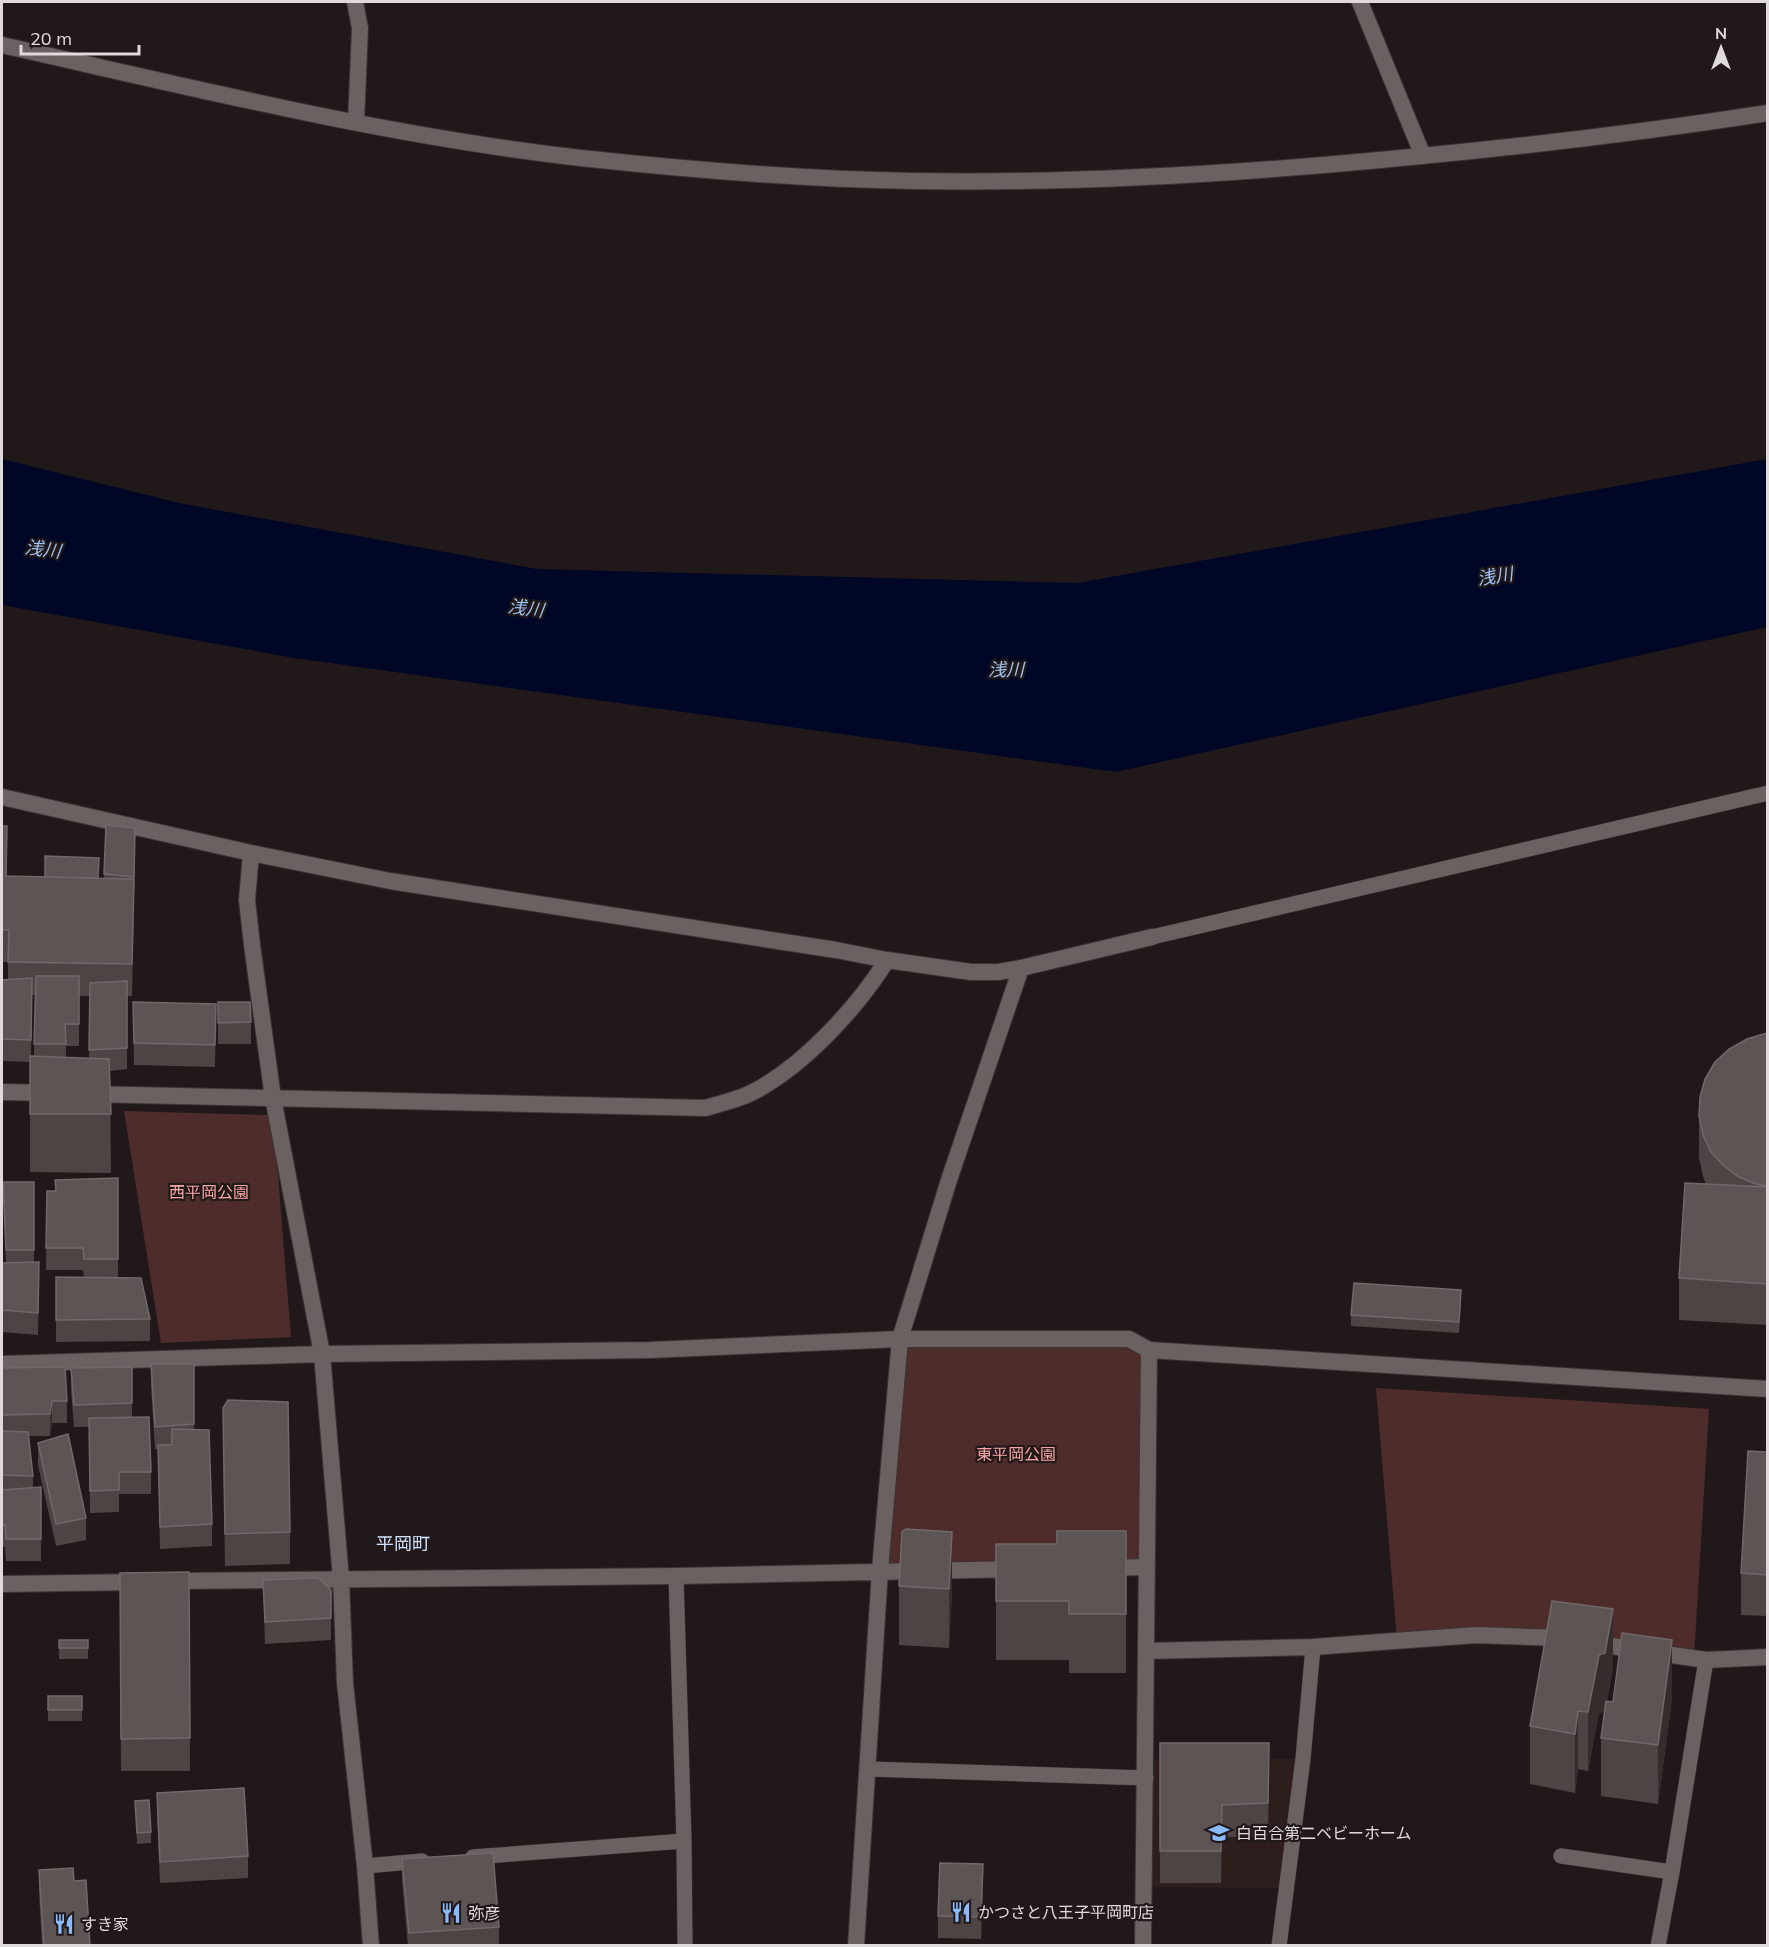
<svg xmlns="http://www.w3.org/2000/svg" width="1769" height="1947" font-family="Mulish,'Noto Sans JP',sans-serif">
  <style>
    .built { fill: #2d1e1d }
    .green { fill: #4e2c2b }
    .water { fill: #000726 }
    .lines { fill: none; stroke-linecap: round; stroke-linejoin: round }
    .service-casing { stroke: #3a3434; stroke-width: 16 }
    .minor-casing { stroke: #3a3434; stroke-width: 18 }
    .tertiary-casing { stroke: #3a3434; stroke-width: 18 }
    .service { stroke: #6c6161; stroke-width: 15 }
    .minor { stroke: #6c6161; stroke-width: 16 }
    .tertiary { stroke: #6c6161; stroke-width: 16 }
    .wall { fill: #4d4443; fill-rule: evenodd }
    .shaded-wall { fill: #352c2c }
    .building { fill: #5d5454; stroke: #716969; stroke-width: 1.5 }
    .labels { text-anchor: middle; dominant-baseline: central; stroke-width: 4.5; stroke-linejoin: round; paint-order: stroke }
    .park-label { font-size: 16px; fill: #faa5a3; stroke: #211919 }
    .poi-label { font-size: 16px; fill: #e0dada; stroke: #211919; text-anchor: start }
    .water-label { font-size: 18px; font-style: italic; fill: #9dc2f3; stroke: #211919 }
    .neighbourhood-label { font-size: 18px; fill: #cfe2fb; stroke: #211919 }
  </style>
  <rect width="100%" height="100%" fill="#211919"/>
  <path class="built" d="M1146 1759H1303L1287 1888 1144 1887Z"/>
  <path class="green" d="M124 1111 267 1115 276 1150 291 1337 161 1343Z
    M900 1339H1129L1149 1350 1146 1567 880 1570Z
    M1376 1388 1709 1409 1694 1658 1557 1638 1397 1639Z"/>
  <path class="water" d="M2 459 179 503 537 569 1077 583 1767 459V627L1116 772 294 658 2 605Z"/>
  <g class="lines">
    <g class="service-casing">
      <path id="service" d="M1152 937 1768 793
        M676 1576 684 1841 685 1946
        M869 1769 1146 1778
        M1561 1856 1672 1872
        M473 1857 684 1841
        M365 1866 422 1861
        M1279 1946 1303 1759 1313 1647
        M1658 1946 1672 1872 1706 1660"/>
    </g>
    <g class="minor-casing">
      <path id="minor" d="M355 2 360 28 356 122
        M1360 2 1423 156
        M2 45C193 88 386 136 581 158 691 170 801 179 912 181 1082 184 1252 173 1421 156 1537 145 1652 131 1768 113
        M2 797 251 853 390 881 836 950 887 960 971 972H998L1021 968 1152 937
        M251 853 247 900 252 945 273 1098 322 1354 341 1579 345 1683 365 1866 371 1946
        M2 1092 52 1093
        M89 1094 705 1108C719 1104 736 1100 749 1094 801 1069 857 1008 887 960
        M2 1364 322 1354 650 1350 900 1339H1129L1149 1350 1143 1946
        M1105 1568 1146 1567
        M169 1581 676 1576 1019 1569
        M2 1584 140 1582
        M1147 1651 1313 1647 1476 1635 1557 1638 1706 1660 1768 1657
        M856 1946 880 1570 900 1339 949 1180 1021 968"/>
    </g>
    <g class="tertiary-casing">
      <path id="tertiary" d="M1149 1350 1768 1389"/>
    </g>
    <use href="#service" class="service"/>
    <use href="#minor" class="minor"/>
    <use href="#tertiary" class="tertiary"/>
  </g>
  <path class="wall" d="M106 825 135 849 132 996H127V1069L110 1071 111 1173 30 1172V1062L2 1061V980H8V962H2V826L7 858V876L104 878ZM32 995H35L34 1056H31ZM79 996H90L89 1058 66 1057V1046H79Z
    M133 1002 216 1004 215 1067 134 1065Z
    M218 1002 251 1022V1044H218Z
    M1767 1033V1325L1679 1320V1278L1706 1184 1703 1176 1699 1158V1116Z
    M118 1178V1278L150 1319V1341L56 1342V1277H84L83 1270H46L47 1191H55V1180Z
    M3 1182H34V1262L39 1284 38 1335 2 1332V1263H6Z
    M1461 1301 1459 1333 1351 1326V1315Z
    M151 1364H194V1429L212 1524V1546L160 1549 158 1449H155L151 1386Z
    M132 1367V1417L151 1472V1494H119V1512L90 1513 89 1427H74L71 1390V1368Z
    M2 1368 67 1401V1423H52L50 1436H29L33 1476V1487H41V1561H6L5 1547H2Z
    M223 1440 290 1532V1564L225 1566Z
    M38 1443 86 1518V1540L56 1546 38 1465Z
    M1767 1452V1616L1741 1615V1573Z
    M906 1529 952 1591 949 1648 899 1645V1586Z
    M1126 1531V1673H1069V1660H996V1544H1057Z
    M189 1572 190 1771H121L120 1573Z
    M263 1580 331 1590V1640L265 1644Z
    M59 1640H88V1659H59Z
    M1613 1668 1607 1701 1613 1702 1672 1699 1658 1804 1601 1796V1738L1604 1712 1599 1713 1588 1771 1578 1769 1575 1793 1530 1784V1726Z
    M48 1696H82V1721H48Z
    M1160 1743 1269 1775 1268 1836 1222 1837 1221 1883H1160Z
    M157 1793 248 1856V1878L160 1883 157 1815Z
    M135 1801 151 1832V1843L137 1844Z
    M402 1859 499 1927V1946H408L402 1881Z
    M39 1870 74 1881 90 1946H42L39 1892Z
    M983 1886 981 1939 938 1938V1916Z"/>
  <path class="shaded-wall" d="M7 826V858L6 908V876Z
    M135 828V849L132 996V964Z
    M52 1401V1423L50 1436V1414Z
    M952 1532V1591L949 1648V1589Z
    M1613 1609V1668L1605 1712 1599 1713 1588 1771V1712L1599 1655Z
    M1672 1640V1699L1658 1804V1745Z
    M1578 1711V1769L1575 1793V1734Z
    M1269 1743V1775L1268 1836V1803Z
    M1222 1805V1837L1221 1883V1851Z
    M983 1864V1886L981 1939V1917Z"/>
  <path class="building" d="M106 825 135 828 134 877 104 874Z
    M2 826H7L6 876 134 879 132 964 8 962 9 930H2Z
    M45 856 99 858 98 878 45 877Z
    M36 976H79V1024H65L66 1044H34Z
    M32 978 31 1040 2 1039V980Z
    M127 981V1048L89 1050 90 983Z
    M133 1002 216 1004 215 1045 134 1043Z
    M218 1002H250L251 1022 218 1023Z
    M1767 1033V1186L1756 1184 1739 1177 1724 1166 1711 1152 1703 1135 1699 1116 1700 1097 1705 1079 1715 1062 1729 1049 1747 1039Z
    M30 1056 109 1059 111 1114H30Z
    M118 1178V1259H84L83 1248H46L47 1191H56L55 1180Z
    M3 1182H34V1250H6Z
    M1685 1183 1767 1187V1284L1679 1278Z
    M39 1262 38 1313 2 1310V1263Z
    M56 1277 141 1278 150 1319 56 1320Z
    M1354 1283 1461 1290 1459 1322 1351 1315Z
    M151 1364H194V1424L155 1427Z
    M65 1367 67 1401H52L50 1414 2 1415V1368Z
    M132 1367V1403L74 1405 71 1368Z
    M228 1400 288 1402 290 1532 225 1534 223 1408Z
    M149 1417 151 1472H119V1490L90 1491 89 1418Z
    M172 1429 209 1430 212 1524 160 1527 158 1445H172Z
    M2 1431 28 1432 33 1476 2 1475Z
    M68 1434 86 1518 56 1524 38 1443Z
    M1748 1451 1767 1452V1575L1741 1573Z
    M41 1487V1539H6L5 1525H2V1490Z
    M906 1529 952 1532 949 1589 899 1586 902 1532Z
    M1057 1531H1126V1614H1069V1601H996V1544H1057Z
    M189 1572 190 1738 121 1739 120 1573Z
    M318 1578 331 1590V1618L265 1622 263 1580Z
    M1552 1601 1613 1609 1605 1653 1599 1655 1588 1712 1578 1711 1575 1734 1530 1726Z
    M1622 1633 1672 1640 1658 1745 1601 1738 1606 1701 1613 1702Z
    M59 1640H88V1648H59Z
    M48 1696H82V1710H48Z
    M1160 1743H1269L1268 1803 1222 1805 1221 1851H1160Z
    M244 1788 248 1856 160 1862 157 1793Z
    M149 1800 151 1832 137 1833 135 1801Z
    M493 1853 499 1927 409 1933 402 1859Z
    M940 1863 983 1864 981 1917 938 1916Z
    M73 1868 74 1881 86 1880 90 1946H44L39 1870Z"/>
  <defs>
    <g id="school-bare" transform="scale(1.62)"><path d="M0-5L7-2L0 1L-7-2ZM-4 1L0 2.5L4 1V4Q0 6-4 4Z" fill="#88bafc" stroke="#211919" stroke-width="2.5" paint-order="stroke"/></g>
    <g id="restaurant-bare" transform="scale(1.62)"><path d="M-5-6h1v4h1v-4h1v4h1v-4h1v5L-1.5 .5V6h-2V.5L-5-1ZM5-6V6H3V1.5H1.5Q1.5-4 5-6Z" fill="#88bafc" stroke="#211919" stroke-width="2.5" paint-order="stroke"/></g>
  </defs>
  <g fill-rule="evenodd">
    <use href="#school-bare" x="1219" y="1833"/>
    <use href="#restaurant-bare" x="961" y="1912"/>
    <use href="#restaurant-bare" x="451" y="1913"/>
    <use href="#restaurant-bare" x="64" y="1924"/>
  </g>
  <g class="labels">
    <g class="park-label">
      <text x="209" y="1192">西平岡公園</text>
      <text x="1016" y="1454">東平岡公園</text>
    </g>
    <g class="poi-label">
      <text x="1236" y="1833">白百合第二ベビーホーム</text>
      <text x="978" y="1912">かつさと八王子平岡町店</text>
      <text x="468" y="1913">弥彦</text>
      <text x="81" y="1924">すき家</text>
    </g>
    <g class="water-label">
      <text transform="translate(43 549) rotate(7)">浅川</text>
      <text transform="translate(1495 576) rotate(-9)">浅川</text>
      <text transform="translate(526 608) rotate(7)">浅川</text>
      <text x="1006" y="669">浅川</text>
    </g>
    <g class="neighbourhood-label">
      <text x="403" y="1543">平岡町</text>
    </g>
  </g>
  <rect width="1769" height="1947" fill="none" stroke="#e0dada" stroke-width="6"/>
  <g transform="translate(1721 48)" stroke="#211919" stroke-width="4.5" paint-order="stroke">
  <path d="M0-4.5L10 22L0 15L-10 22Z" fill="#e0dada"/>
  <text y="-9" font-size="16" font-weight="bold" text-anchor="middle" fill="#e0dada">N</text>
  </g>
  <path d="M21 45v9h118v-9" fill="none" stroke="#e0dada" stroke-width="3"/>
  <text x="30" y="45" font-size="18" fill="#e0dada" stroke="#211919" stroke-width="4.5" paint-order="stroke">20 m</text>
</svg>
